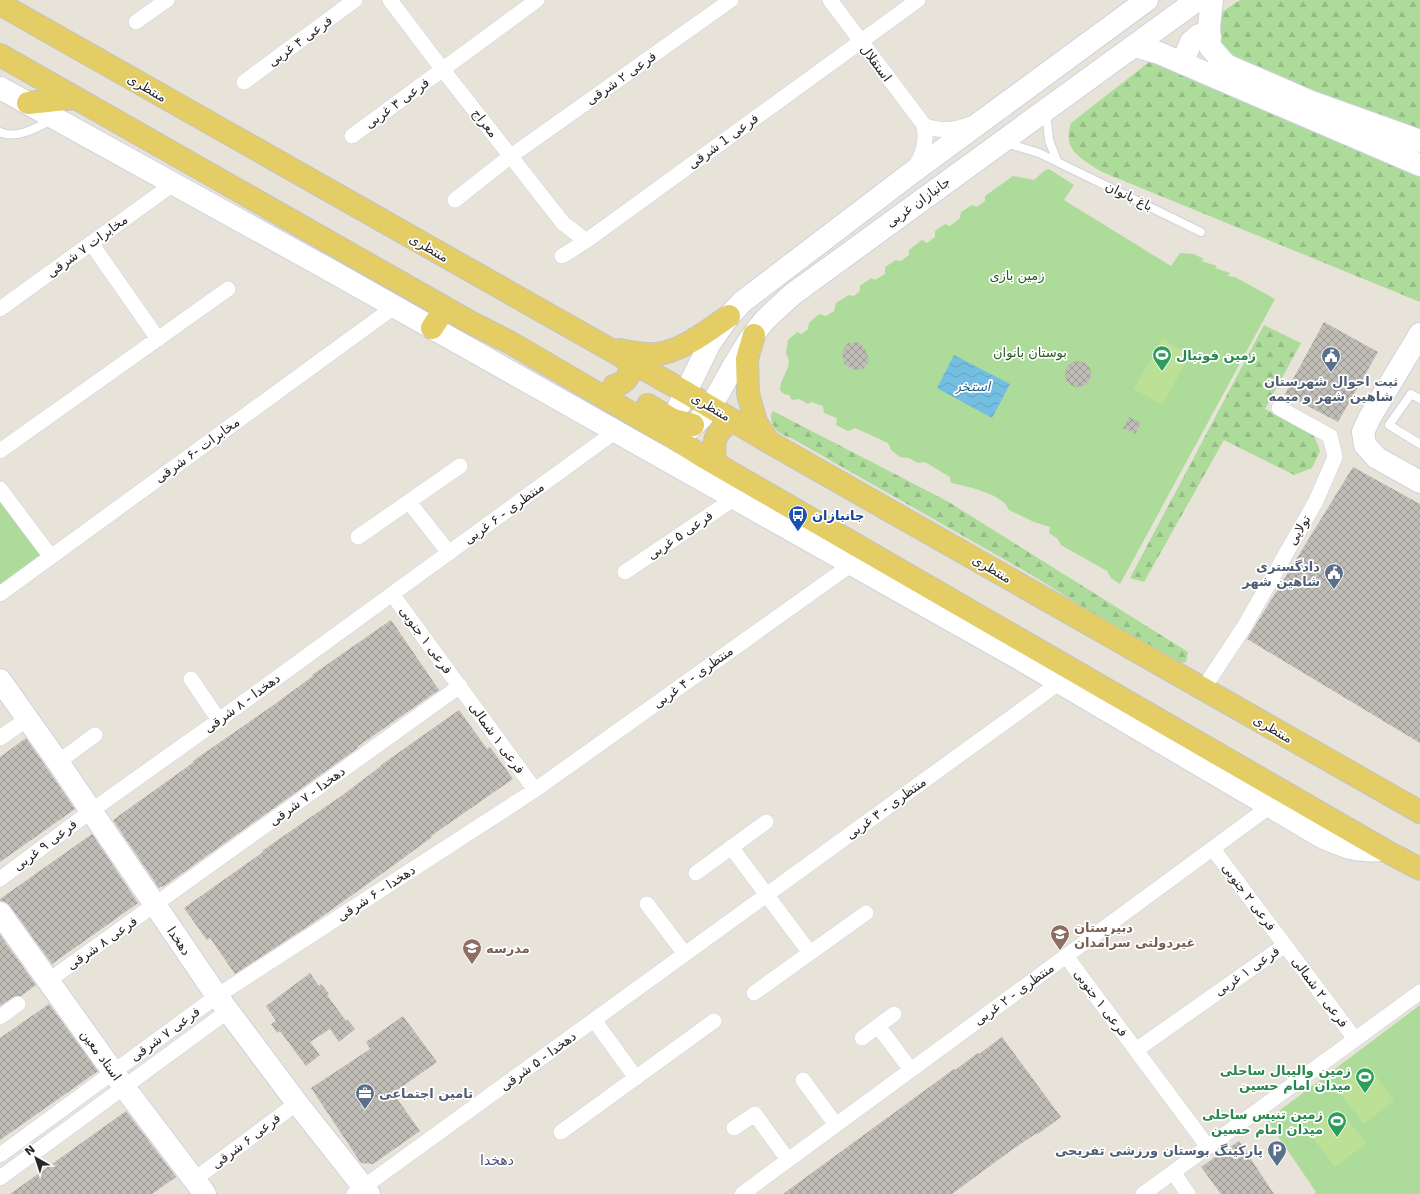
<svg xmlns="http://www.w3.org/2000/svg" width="1420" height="1194" font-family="'DejaVu Sans','Noto Sans Arabic',sans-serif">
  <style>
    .grass { fill: #acdb9a }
    .forest { fill: url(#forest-firs) }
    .pitch { fill: #bce196 }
    .water { fill: url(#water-waves) }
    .building { fill: url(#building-cross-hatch) }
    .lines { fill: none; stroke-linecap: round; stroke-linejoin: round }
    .lane-casing { stroke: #cfd1df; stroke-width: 10 }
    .street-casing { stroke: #cfd1df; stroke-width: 16 }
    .secondary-casing { stroke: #cfd1df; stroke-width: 24 }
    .primary-casing { stroke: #c3c3c3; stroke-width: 24 }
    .lane { stroke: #fff; stroke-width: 8 }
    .street { stroke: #fff; stroke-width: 15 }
    .secondary { stroke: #fff; stroke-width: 22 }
    .primary { stroke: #e3cd64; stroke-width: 22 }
    .labels { text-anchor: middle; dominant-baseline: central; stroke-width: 3.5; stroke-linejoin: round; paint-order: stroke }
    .street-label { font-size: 13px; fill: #272727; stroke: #fff }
    .park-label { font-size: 13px; fill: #285b1f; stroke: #fff }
    .leisure-label { font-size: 13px; font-weight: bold; fill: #27864d; stroke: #fff; text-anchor: end }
    .service-label { font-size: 13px; font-weight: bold; fill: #4e5e75; stroke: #fff; text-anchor: end }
    .transit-label { font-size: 13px; font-weight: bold; fill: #164399; stroke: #fff; text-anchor: start }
    .education-label { font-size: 13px; font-weight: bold; fill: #785e54; stroke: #fff; text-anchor: start }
    .water-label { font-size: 14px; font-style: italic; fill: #195b89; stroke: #fff }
    .neighbourhood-label { font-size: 14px; fill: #4c5072; stroke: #fff }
  </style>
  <defs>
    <pattern id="forest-firs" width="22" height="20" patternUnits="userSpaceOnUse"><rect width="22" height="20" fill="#acdb9a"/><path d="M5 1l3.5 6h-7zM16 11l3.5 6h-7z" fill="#94bc85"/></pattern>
    <pattern id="water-waves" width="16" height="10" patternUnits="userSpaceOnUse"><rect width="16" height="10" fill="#74bee2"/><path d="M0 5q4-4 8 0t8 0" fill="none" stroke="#64a3c2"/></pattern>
    <pattern id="building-cross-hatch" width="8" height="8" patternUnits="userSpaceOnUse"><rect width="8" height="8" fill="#c0bcb6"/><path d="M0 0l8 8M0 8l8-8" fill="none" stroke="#9c9994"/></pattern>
  </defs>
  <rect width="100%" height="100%" fill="#e8e3d9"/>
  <path class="grass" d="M1049 169 1074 185 1064 200 1171 266 1180 253 1194 254 1204 259 1201 261 1217 266 1215 268 1230 273 1228 276 1235 277 1275 299 1120 584 1111 578 1107 571 1061 545 1058 539 1049 533 1050 527 1034 522 1009 510C1002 493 968 487 951 483L950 477 925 462 918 463 909 458 900 457 891 450 888 443 855 428 848 431 836 425 837 418 824 413 823 406 812 402 808 404 799 399 792 400 789 395 784 394 780 390 781 383 788 367 789 360 786 353 788 340 797 332 802 334 808 329 809 323 819 314 826 316 834 311 836 303 849 295 854 296 860 291V286L871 278 875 280 885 274V267L896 260 901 261 909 255V250L922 240 927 243 935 237V231L945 224 950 226 960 218 961 212 972 205 977 207 985 201V196L1013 176 1034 180 1044 171Z
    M0 499 43 555 0 586Z
    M1420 1005V1194H1314L1316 1192 1267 1120Z"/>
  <path class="forest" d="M1240 0H1420V132C1350 108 1281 84 1217 48L1213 18Z
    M1153 59 1420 169V302L1102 172C1081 158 1062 151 1071 123Z
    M1264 325 1301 343 1265 409 1313 433 1320 451 1312 468 1294 475 1224 440 1144 582 1130 578Z
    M773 411 947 501 1188 652 1186 662 1175 664 1030 574 793 439C789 437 782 435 778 432 773 427 768 417 773 411Z"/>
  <path class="pitch" d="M1162 339 1190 355 1162 405 1134 389Z
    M1367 1065 1394 1100 1364 1124 1336 1088Z
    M1338 1108 1366 1143 1335 1167 1308 1132Z"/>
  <path class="water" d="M954 355 1010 384 992 418 937 388Z"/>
  <path class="building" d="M1324 322 1378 352 1338 422 1285 394Z
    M859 342 866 350 869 361 863 369 853 370 844 364 842 352 848 343Z
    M1065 374a13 13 0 1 1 26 0a13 13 0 1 1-26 0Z
    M1129 417 1141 423 1135 434 1123 428Z
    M1353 467 1420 504V743L1247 639Z
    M391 620 439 690 357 747 358 748 163 887 162 886 159 888 113 820 194 762 193 761 275 704 313 676 312 675Z
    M459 710 487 749 490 747 513 779 431 836 432 837 394 865 313 923 235 974 210 938 207 940 184 908 263 852 262 851 344 794 381 766V765Z
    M26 738 75 809 0 862V757Z
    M92 834 138 903 52 964 10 906 6 902 0 901V899Z
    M0 935 36 985 21 996 13 997 0 1006Z
    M310 973 319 986 321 984 329 994 327 995 346 1021 348 1020 355 1029 339 1042 330 1029 310 1042 320 1055 306 1066 280 1031 277 1033 271 1024 276 1021 266 1006Z
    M49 1004 98 1071 0 1140V1038Z
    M403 1016 437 1062 393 1093 420 1131 373 1164 361 1163 311 1088 370 1049 366 1042Z
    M1002 1037 1061 1117 1038 1134 1037 1133 1013 1149 952 1194H783L954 1069 955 1070 978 1053 979 1054Z
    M126 1111 176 1177 152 1194H10Z
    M1239 1141 1274 1194H1221L1201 1167Z"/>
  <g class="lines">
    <g class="lane-casing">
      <path id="lane" d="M1046 112 1049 140 1057 161
        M0 132C16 140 38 127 52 120
        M1006 143 1039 153 1201 232
        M1420 399 1411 394 1389 425 1420 444"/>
    </g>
    <g class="street-casing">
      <path id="street" d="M390 0 443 70 563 223 586 241
        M830 0 924 125C927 141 924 155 914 168
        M136 22 167 0
        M244 82 355 0
        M924 125C939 132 956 130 971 124
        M352 136 537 0
        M455 200 511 156 731 0
        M91 243 158 339
        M562 256 586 241 918 0
        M0 309 173 184
        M0 451 228 289
        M0 489 51 557
        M409 502 449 553
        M358 537 460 466
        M625 572 735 498
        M0 594 394 307
        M392 594 535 790
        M191 679 219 720
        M1203 689 1244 627 1316 501 1335 457 1330 436 1279 408
        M0 738 27 719
        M58 762 95 735
        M731 847 810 953
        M1213 849 1355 1039
        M696 873 766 822
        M0 879 91 811 219 720 616 431
        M647 904 685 954
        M1066 956 1208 1147
        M48 981 460 686
        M754 993 866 913
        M0 1017 18 1004
        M594 1020 636 1078
        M878 1026 911 1070
        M862 1038 894 1014
        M1136 1050 1285 945
        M803 1080 836 1125
        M734 1128 755 1114 788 1160
        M561 1132 714 1021
        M0 1155 217 996 535 790 852 564
        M1173 1172 1188 1194
        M0 1178 228 1011
        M195 1179 297 1103
        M354 1194 1060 682
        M742 1194 1269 807
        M1143 1194 1420 992"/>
    </g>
    <g class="secondary-casing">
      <path id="secondary" d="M1212 0 1209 26 1210 47 1226 65 1309 101 1420 141
        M1134 46 1159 53 1420 165
        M1182 63 1191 42 1199 35 1210 37
        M0 88 326 268 1018 658 1322 837C1347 848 1356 852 1384 850
        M1420 334 1370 417 1363 432 1365 445 1377 458 1420 482
        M679 436C710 418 719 390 736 362 744 348 754 333 764 321 773 312 783 303 793 294L1197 0
        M672 437 673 420 677 410 710 343 729 316 742 302 910 174 1147 0
        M0 680 58 762 217 996 297 1103 369 1194
        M0 913 124 1087 205 1194"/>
    </g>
    <g class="primary-casing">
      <path id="primary" d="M0 4 685 392 769 442 1420 812
        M0 55 468 321 511 343 674 438 702 456 1384 850 1420 869
        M28 103 75 98
        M432 328 445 308
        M754 335 747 359 748 394 756 422 768 441
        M619 350C631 352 643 355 656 354 681 352 709 330 729 316
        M614 386C628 382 631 375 629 361
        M648 405 673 420 693 425
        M715 463C713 439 713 435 732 420"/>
    </g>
    <use href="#lane" class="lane"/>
    <use href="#street" class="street"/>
    <use href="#secondary" class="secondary"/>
    <use href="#primary" class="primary"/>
  </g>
  <defs>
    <g id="stadium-pin" transform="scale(1)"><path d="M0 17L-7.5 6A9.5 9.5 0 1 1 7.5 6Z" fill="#2e9e5b" stroke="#fff"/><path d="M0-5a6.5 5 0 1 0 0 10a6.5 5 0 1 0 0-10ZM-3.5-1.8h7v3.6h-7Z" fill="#fff"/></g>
    <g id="civic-pin" transform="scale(1)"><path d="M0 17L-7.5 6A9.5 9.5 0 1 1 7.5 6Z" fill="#5c6f8a" stroke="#fff"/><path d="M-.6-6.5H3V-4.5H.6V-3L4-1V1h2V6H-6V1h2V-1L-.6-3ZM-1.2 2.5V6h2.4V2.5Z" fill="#fff"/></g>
    <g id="bus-pin" transform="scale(1)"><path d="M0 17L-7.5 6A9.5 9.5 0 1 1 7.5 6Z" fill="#1a4fb4" stroke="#fff"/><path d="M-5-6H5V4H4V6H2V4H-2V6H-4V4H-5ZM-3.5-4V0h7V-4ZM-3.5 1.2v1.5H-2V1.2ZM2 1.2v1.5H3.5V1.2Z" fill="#fff"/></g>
    <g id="school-pin" transform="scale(1)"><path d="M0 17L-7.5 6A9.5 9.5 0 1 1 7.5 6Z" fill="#8d6e63" stroke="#fff"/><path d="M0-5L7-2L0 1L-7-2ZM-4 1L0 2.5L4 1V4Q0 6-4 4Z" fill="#fff"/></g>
    <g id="office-pin" transform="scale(1)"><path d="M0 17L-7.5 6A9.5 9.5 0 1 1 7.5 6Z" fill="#5c6f8a" stroke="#fff"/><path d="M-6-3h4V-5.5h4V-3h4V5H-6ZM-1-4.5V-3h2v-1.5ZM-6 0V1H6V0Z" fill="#fff"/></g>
    <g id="parking-pin" transform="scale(1)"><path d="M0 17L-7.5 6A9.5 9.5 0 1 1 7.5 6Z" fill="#5c6f8a" stroke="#fff"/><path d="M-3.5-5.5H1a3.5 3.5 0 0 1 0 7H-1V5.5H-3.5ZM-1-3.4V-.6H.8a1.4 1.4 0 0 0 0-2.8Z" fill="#fff"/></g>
  </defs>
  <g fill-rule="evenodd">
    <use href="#stadium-pin" x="1162" y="355"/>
    <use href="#civic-pin" x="1331" y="356"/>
    <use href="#bus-pin" x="798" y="515"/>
    <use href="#civic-pin" x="1334" y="573"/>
    <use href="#school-pin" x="1060" y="934"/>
    <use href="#school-pin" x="472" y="948"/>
    <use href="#stadium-pin" x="1365" y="1077"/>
    <use href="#office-pin" x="365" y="1093"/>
    <use href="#stadium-pin" x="1337" y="1121"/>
    <use href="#parking-pin" x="1277" y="1150"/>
  </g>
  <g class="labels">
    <g class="street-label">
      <text transform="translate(300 41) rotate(-36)">فرعی ۴ غربی</text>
      <text transform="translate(876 63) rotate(53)">استقلال</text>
      <text transform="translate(621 78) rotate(-35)">فرعی ۲ شرقی</text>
      <text transform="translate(147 88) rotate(30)">منتظری</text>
      <text transform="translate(397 103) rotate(-36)">فرعی ۳ غربی</text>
      <text transform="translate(485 123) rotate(52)">معراج</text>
      <text transform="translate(723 141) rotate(-36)">فرعی 1 شرقی</text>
      <text transform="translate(1129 196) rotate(26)">باغ بانوان</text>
      <text transform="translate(918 202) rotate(-36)">جانبازان غربی</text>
      <text transform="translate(87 246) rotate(-36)">مخابرات ۷ شرقی</text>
      <text transform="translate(429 248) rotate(30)">منتظری</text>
      <text transform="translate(711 407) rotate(30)">منتظری</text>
      <text transform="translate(197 450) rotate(-36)">مخابرات -۶ شرقی</text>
      <text transform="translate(504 513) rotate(-36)">منتظری - ۶ غربی</text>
      <text transform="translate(1299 530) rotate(-60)">تولایی</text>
      <text transform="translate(680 535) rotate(-34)">فرعی ۵ غربی</text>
      <text transform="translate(992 569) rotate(30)">منتظری</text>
      <text transform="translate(426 640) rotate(54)">فرعی ۱ جنوبی</text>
      <text transform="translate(693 677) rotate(-36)">منتظری - ۴ غربی</text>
      <text transform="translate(242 703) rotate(-36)">دهخدا - ۸ شرقی</text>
      <text transform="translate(1273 729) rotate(30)">منتظری</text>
      <text transform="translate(497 738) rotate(54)">فرعی ۱ شمالی</text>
      <text transform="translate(307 796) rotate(-36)">دهخدا - ۷ شرقی</text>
      <text transform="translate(886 808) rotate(-36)">منتظری - ۳ غربی</text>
      <text transform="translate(45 845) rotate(-37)">فرعی ۹ غربی</text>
      <text transform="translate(376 893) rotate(-33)">دهخدا - ۶ شرقی</text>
      <text transform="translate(1249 897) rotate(53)">فرعی ۲ جنوبی</text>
      <text transform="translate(179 941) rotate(56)">دهخدا</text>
      <text transform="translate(102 943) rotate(-35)">فرعی ۸ شرقی</text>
      <text transform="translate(1247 971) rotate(-35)">فرعی ۱ غربی</text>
      <text transform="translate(1320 992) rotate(53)">فرعی ۲ شمالی</text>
      <text transform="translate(1014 994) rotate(-36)">منتظری - ۲ غربی</text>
      <text transform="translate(1101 1003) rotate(53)">فرعی ۱ جنوبی</text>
      <text transform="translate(165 1034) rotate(-36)">فرعی ۷ شرقی</text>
      <text transform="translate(101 1055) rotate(54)">استاد معین</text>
      <text transform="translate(538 1061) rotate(-36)">دهخدا - ۵ شرقی</text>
      <text transform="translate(246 1141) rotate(-37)">فرعی ۶ شرقی</text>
    </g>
    <g class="park-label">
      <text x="1017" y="275">زمین بازی</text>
      <text x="1030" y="352">بوستان بانوان</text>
    </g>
    <g class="leisure-label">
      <text x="1176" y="355" text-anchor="start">زمین فوتبال</text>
      <text x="1351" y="1070">زمین والیبال ساحلی<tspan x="1351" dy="15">میدان امام حسین</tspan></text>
      <text x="1323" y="1114">زمین تنیس ساحلی<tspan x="1323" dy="15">میدان امام حسین</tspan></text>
    </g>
    <g class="service-label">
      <text x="1331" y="381" text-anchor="middle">ثبت احوال شهرستان<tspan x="1331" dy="15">شاهین شهر و میمه</tspan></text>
      <text x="1320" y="566">دادگستری<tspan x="1320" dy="15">شاهین شهر</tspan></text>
      <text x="379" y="1093" text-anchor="start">تامین اجتماعی</text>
      <text x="1263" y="1150">پارکینگ بوستان ورزشی تفریحی</text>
    </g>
    <g class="transit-label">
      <text x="812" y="515">جانبازان</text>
    </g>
    <g class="education-label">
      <text x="1074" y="927">دبیرستان<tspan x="1074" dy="15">غیردولتی سرآمدان</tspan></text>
      <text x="486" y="948">مدرسه</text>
    </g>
    <g class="water-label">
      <text x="973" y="386">استخر</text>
    </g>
    <g class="neighbourhood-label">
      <text x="497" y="1160">دهخدا</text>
    </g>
  </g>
  <g transform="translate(36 1158) rotate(321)" stroke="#ffffff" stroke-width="3" paint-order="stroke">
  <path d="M0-3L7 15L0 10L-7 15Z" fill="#272727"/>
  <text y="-6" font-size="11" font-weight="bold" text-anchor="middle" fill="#272727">N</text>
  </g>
</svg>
